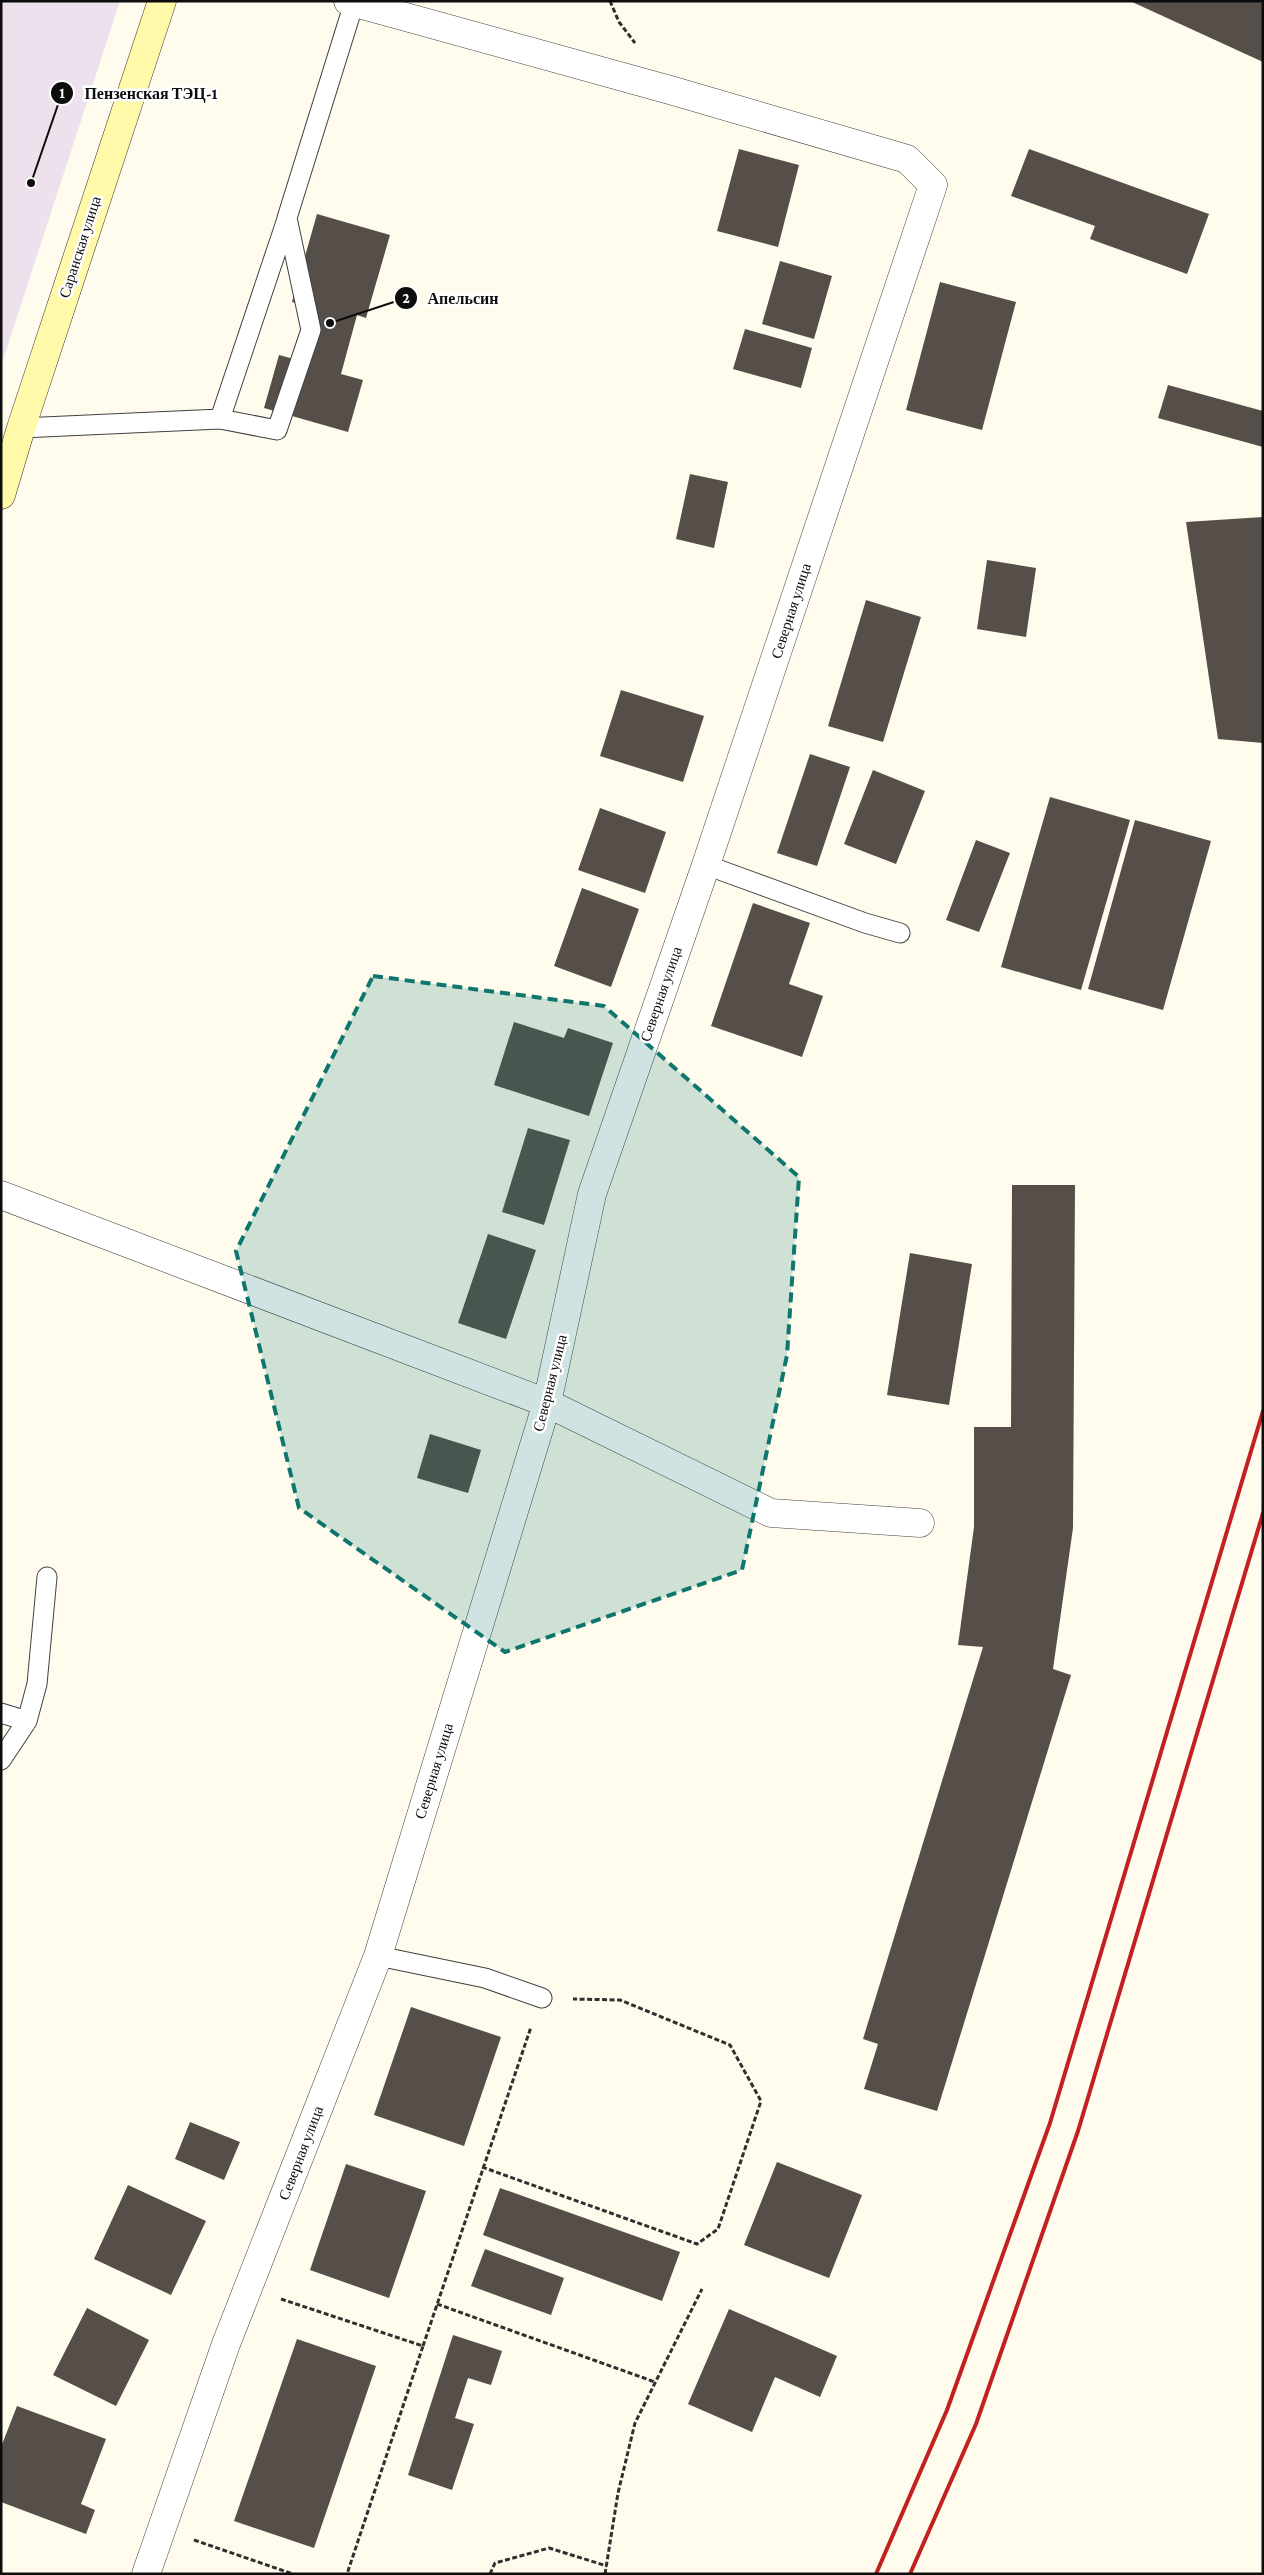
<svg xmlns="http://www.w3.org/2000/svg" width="1264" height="2575" font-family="'Crimson Pro',serif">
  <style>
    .industrial { fill: #ece1ec }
    .building { fill: #564f49 }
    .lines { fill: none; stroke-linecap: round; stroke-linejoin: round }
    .service-casing { stroke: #404040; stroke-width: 21 }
    .minor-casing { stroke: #404040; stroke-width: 29 }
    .secondary-casing { stroke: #2f2f2f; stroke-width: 29 }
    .path { stroke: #2f2f2f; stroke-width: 3; stroke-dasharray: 5 2.5; stroke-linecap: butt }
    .service { stroke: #fff; stroke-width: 19 }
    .minor { stroke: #fff; stroke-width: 28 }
    .secondary { stroke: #fff9a9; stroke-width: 28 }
    .rail { stroke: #c22121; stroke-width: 4 }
    .marked { fill: #0f766e; fill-opacity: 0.2; stroke: #0f766e; stroke-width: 4; stroke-dasharray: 10 6; stroke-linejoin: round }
    .labels { text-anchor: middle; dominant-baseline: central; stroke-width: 5; stroke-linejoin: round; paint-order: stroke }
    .street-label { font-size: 15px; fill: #0d0d0d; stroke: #fff }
    .leader { fill: none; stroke: #0d0d0d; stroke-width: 2 }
    .callout-dot { fill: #0d0d0d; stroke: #fff; stroke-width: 2 }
    .mark-label { font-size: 15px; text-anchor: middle; font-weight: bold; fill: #fff }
    .callout-label { font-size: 16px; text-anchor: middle; font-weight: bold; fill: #0d0d0d; stroke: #fff; stroke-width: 5; stroke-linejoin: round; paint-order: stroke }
  </style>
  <rect width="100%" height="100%" fill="#fffcee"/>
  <path class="industrial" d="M1 1H120L1 366Z"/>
  <path class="building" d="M1130 1H1263V62Z
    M739 149 799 165 778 247 717 231Z
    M1029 149 1209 214 1187 274 1090 239 1095 226 1011 196Z
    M317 214 390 235 366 318 357 315 341 374 363 380 348 432 264 408 279 355 294 359 309 307 292 302Z
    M780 261 832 276 814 339 762 324Z
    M940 282 1016 302 982 430 906 410Z
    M745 329 812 348 801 388 733 369Z
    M1168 385 1263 411V447L1158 418Z
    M690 474 728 482 714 548 676 539Z
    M1263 517V743L1218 739 1186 522Z
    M987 560 1036 568 1026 637 977 629Z
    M866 600 921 617 883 742 828 726Z
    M621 690 704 716 683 782 600 756Z
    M810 754 850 767 817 866 777 853Z
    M873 770 925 791 896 864 844 844Z
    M1050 797 1130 820 1081 990 1001 967Z
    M600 808 666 832 645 893 578 870Z
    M1135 820 1211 841 1163 1010 1088 989Z
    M976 840 1010 853 979 932 946 920Z
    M582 888 639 909 611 987 554 966Z
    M753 903 810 923 789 984 823 996 802 1057 711 1026Z
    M514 1022 564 1038 568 1028 613 1043 589 1116 494 1085Z
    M528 1128 570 1140 544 1225 502 1212Z
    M1012 1185H1075L1073 1528 1053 1669 1071 1675 937 2111 864 2089 878 2044 863 2039 983 1647 958 1645 974 1527V1427H1011Z
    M488 1234 536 1250 506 1339 458 1323Z
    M910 1253 972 1264 949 1405 887 1395Z
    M430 1434 481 1450 468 1493 417 1478Z
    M411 2007 501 2037 464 2146 374 2115Z
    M190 2122 240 2142 224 2180 175 2159Z
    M777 2162 862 2195 829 2278 744 2245Z
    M346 2164 426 2191 389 2298 310 2270Z
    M128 2185 206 2221 171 2295 94 2259Z
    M500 2188 680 2252 662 2301 483 2235Z
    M485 2249 564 2278 551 2315 471 2286Z
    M87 2308 149 2340 116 2406 53 2375Z
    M729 2309 837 2356 820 2397 775 2377 752 2432 688 2404Z
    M453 2335 502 2351 491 2385 468 2378 455 2418 474 2424 452 2490 408 2475Z
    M297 2339 376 2366 314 2548 234 2521Z
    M17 2406 106 2439 81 2504 95 2510 86 2534 1 2502V2447Z"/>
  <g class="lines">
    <g class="service-casing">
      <path id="service" d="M220 419 287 219
        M21 428 220 419 277 430 311 330 287 218 354 3
        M706 865 865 923 900 933
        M1 1713 27 1721
        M1 1760 27 1721 37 1684 47 1577
        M378 1956 485 1978 542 1998"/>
    </g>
    <g class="minor-casing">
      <path id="minor" d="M1 1195 547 1403 771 1513 920 1523
        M146 2574 226 2344 378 1956 547 1403 592 1194 706 865 933 185 907 159 670 90 348 1"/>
    </g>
    <g class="secondary-casing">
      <path id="secondary" d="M1 495 21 428 162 1"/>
    </g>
    <path class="path" d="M610 1 619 22 635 43
      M482 2167 697 2244 718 2229 761 2101 730 2045 620 2000 573 1999
      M281 2299 423 2346 347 2574
      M437 2304 655 2382
      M423 2346 531 2027
      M194 2540 293 2574
      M490 2574 495 2563 549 2548 607 2566
      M605 2574 618 2493 635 2423 702 2289"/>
    <use href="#service" class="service"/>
    <use href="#minor" class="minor"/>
    <use href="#secondary" class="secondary"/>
    <path class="rail" d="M876 2574 947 2410 1050 2123 1263 1411
      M910 2574 976 2424 1078 2131 1263 1513"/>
  </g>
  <path class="marked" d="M373 976 604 1006 799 1177 787 1355 742 1570 505 1652 299 1508 236 1251Z"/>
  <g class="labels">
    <g class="street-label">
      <text transform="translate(80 247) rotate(-72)">Саранская улица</text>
      <text transform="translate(791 611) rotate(-72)">Северная улица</text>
      <text transform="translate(661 994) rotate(-71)">Северная улица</text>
      <text transform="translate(550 1383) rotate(-76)">Северная улица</text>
      <text transform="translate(434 1771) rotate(-73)">Северная улица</text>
      <text transform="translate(301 2153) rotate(-69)">Северная улица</text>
    </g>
  </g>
  <path class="leader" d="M31 183L62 93M330 323L406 298"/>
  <g class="callout-dot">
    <circle cx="31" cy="183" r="5"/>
    <circle cx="330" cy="323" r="5"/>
    <circle cx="62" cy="93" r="12"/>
    <circle cx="406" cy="298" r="12"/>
  </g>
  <g class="mark-label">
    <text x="62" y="98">1</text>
    <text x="406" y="303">2</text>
  </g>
  <g class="callout-label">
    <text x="151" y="99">Пензенская ТЭЦ-1</text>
    <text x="463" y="304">Апельсин</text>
  </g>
  <rect width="1264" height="2575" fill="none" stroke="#0d0d0d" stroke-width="5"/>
</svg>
